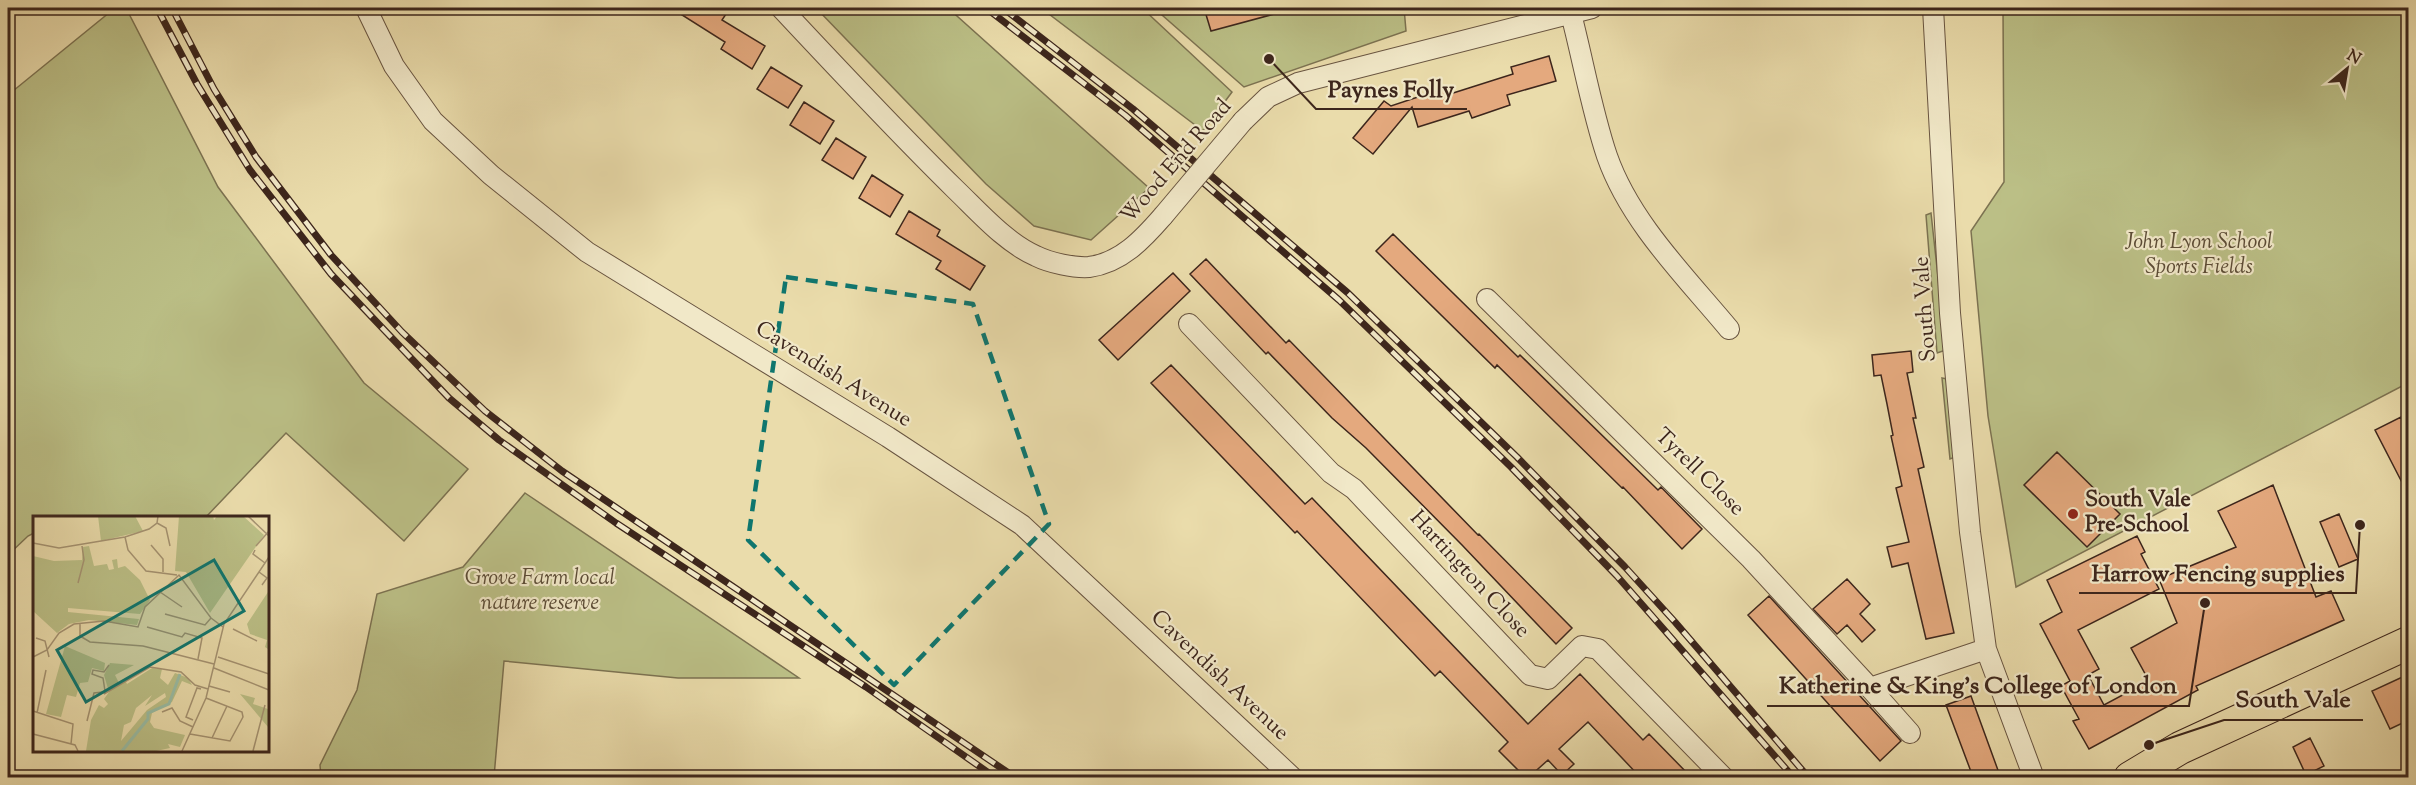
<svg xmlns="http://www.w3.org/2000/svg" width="2416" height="785" font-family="'Sorts Mill Goudy',serif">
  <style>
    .green { fill: #bbbf86; stroke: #7c7251; stroke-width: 1.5 }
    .building { fill: #e4a97e; stroke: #3d261c; stroke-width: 1.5 }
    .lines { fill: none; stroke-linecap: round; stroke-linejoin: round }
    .minor-casing { stroke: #685440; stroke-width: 22 }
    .primary-casing { stroke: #3d261c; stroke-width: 34 }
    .minor { stroke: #f1e8c8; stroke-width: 20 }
    .primary { stroke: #eadcab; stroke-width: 32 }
    .rail-casing { stroke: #3d261c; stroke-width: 7 }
    .rail { stroke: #f1e8c8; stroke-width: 4.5; stroke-dasharray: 14; stroke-linecap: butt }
    .minor-bridge-casing { stroke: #685440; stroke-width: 22; stroke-linecap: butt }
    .minor-bridge { stroke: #f1e8c8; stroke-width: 20 }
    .marked { fill: none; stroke: #0f766e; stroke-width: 4.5; stroke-dasharray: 12 8; stroke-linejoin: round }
    .poi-dot { fill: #8f2418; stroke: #f1e8c8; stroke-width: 2 }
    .labels { text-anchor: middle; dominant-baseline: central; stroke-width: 4.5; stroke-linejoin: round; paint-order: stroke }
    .street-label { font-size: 22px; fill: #3d261c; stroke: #f1e8c8 }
    .park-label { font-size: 22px; font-style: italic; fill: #5c4c36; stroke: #f1e8c8 }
    .poi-label { font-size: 22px; font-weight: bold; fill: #3d261c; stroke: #f1e8c8; text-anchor: start }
    .inset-river { fill: none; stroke: #99bca4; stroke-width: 3 }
    .inset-road { fill: none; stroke: #a59372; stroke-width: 1.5 }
    .view { fill: #0f766e; fill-opacity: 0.15; stroke: #0f766e; stroke-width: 3 }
    .inset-edge { fill: none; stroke: #3d261c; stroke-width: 3 }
    .leader { fill: none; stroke: #3d261c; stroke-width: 2 }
    .callout-dot { fill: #3d261c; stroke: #f1e8c8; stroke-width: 2 }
    .callout-label { font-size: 24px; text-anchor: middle; font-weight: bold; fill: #3d261c; stroke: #f1e8c8; stroke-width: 4.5; stroke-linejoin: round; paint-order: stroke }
  </style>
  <rect width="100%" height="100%" fill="#eadcab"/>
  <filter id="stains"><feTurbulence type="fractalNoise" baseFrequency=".00333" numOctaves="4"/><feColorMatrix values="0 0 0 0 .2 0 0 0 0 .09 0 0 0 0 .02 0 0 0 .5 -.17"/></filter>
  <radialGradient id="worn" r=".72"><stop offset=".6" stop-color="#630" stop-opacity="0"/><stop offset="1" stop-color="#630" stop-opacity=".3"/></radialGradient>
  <path class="green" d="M115 8H126L218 187 364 383 468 469 404 541 286 433 205 518H34V533L28 536 8 555V95Z
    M816 8H948L1149 188 1091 240 1034 226 986 184Z
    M1041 8H1142L1232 92 1203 131Z
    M1154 8H1404L1406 31 1244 87Z
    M2003 8H2408V383L2016 587 1988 416 1971 231 2004 182Z
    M1931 213 1946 350 1937 353 1926 215Z
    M1942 378 1947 379 1955 457 1950 459Z
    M525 493 799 678H678L504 661 494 777H321L320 765 357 690 377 594 463 567Z"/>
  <path class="building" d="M671 8H730L722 20 765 46 752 69 721 49 725 42Z
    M1204 8H1277L1278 13 1211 31Z
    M1549 56 1556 81 1507 95 1510 105 1472 118 1469 111 1418 127 1412 107 1373 154 1353 138 1384 101 1391 106 1448 87 1450 94 1513 74 1511 67Z
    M771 67 802 86 788 108 757 89Z
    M804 102 834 121 820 144 790 125Z
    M836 138 866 157 853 179 822 160Z
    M872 175 903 195 890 217 859 198Z
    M909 211 940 230 937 236 985 266 970 290 936 269 941 261 896 234Z
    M1393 234 1518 357 1520 355 1658 490 1661 487 1702 529 1682 549 1623 487 1622 488 1497 365 1495 368 1376 251Z
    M1206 259 1286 343 1289 340 1478 535 1479 534 1572 628 1556 644 1462 545 1366 448 1332 418 1268 352 1266 354 1190 274Z
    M1173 273 1190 291 1118 360 1099 340Z
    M1911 351 1913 372 1907 373 1916 418H1913L1924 467 1918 469 1954 633 1926 639 1908 563 1892 567 1887 547 1909 542 1896 488 1902 486 1891 436 1893 435 1887 404 1881 375 1874 376 1872 355Z
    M1171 365 1305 504 1312 498 1528 724 1580 674 1643 740 1649 734 1691 777H1640L1588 722 1559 749 1574 764 1562 775 1548 760 1529 777H1525L1499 751 1508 742 1440 671 1435 676 1297 531 1295 533 1151 383Z
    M2401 417 2409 433V496L2375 430Z
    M2057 452 2120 514 2087 547 2024 485Z
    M2273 485 2316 597 2331 591 2344 620 2196 686 2198 690 2089 749 2073 721 2079 719 2061 686 2070 681 2040 624 2062 612 2047 580 2137 536 2145 552 2141 554 2159 589 2078 630 2099 669 2088 675 2104 705 2149 681 2131 648 2177 623 2159 579 2236 547 2218 511Z
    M2339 514 2358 559 2339 567 2320 522Z
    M1847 579 1870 604 1860 614 1875 630 1862 642 1847 625 1837 634 1813 609Z
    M1769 596 1901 741 1880 761 1748 615Z
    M2409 674V720L2390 729 2372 691Z
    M1971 696 1999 773 1986 777H1973L1946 705Z
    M2310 738 2324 766 2306 775 2293 747Z"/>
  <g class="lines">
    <g class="minor-casing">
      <path id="minor" d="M366 8 394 66 433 121 491 175 587 252 888 437 1022 525 1293 778
        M781 8C838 69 895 130 955 189 979 212 1005 242 1036 256 1050 263 1074 268 1089 267 1121 263 1143 239 1163 216
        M1933 8 1950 313 1970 532 1986 649 2034 778
        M1571 14C1583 60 1592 112 1607 156 1630 222 1685 276 1729 329
        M1243 121 1268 97 1298 83 1592 8
        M1487 299 1751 559 1870 688 1986 649
        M1189 324 1331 473 1354 489 1530 675 1548 679 1582 646 1598 649 1724 778
        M1870 688 1910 733"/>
    </g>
    <g class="primary-casing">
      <path id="primary" d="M2130 778 2180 748 2408 643"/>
    </g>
    <use href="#minor" class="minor"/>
    <use href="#primary" class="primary"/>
    <g class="rail-casing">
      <path id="rail" d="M157 8 197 84 250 170 331 274 449 398 499 440 616 523 866 687 996 778
        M172 8 214 89 256 157 331 255 402 332 485 411 562 471 1016 778
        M986 8 1125 115 1339 300 1511 467 1617 576 1794 778
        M1003 8 1133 109 1348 293 1517 457 1625 567 1675 622 1809 778"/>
    </g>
    <use href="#rail" class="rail"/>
    <g class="minor-bridge-casing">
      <path id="minor-bridge" d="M1163 216 1243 121"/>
    </g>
    <use href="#minor-bridge" class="minor-bridge"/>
  </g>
  <path class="marked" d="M786 277 973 304 1049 524 894 685 748 540Z"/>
  <circle class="poi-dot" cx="2073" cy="514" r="6"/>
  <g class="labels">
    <g class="street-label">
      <text transform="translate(1177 162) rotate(-49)">Wood End Road</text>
      <text transform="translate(1926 309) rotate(-94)">South Vale</text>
      <text transform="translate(833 375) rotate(32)">Cavendish Avenue</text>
      <text transform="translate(1699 473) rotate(44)">Tyrell Close</text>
      <text transform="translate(1469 575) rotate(47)">Hartington Close</text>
      <text transform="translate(1219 676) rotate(43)">Cavendish Avenue</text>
    </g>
    <g class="park-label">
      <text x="2199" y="243">John Lyon School<tspan x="2199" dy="25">Sports Fields</tspan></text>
      <text x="540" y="579">Grove Farm local<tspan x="540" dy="25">nature reserve</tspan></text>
    </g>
    <g class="poi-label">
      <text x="2085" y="501">South Vale<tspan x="2085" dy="25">Pre-School</tspan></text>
    </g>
  </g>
  <g transform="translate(33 516)">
    <rect width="236" height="236" fill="#eadcab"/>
    <path d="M65 0H102L110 15 68 25ZM146 0H180L181 4 184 0H210L231 19 177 97 153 56 142 55ZM56 30 61 50 74 48 76 54 81 53 79 44 84 43 85 52 92 50 107 64 117 84 107 98 35 92V96L106 103 104 109 56 104 36 108 24 117 0 95V40L21 45 49 44 50 31ZM235 76V133L232 131 234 124 217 118 214 108ZM32 130 72 147 71 155 59 152 55 166 47 167 43 181 34 179 28 201 13 198ZM77 147 101 149 82 159 86 167 92 164 94 168 119 152 129 153 127 162 135 169 142 157 155 162 159 169 149 165 139 186 119 197 117 206 121 212 152 219 147 231 135 228 137 232 123 235H53L58 204 66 189 71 192 75 188 71 183 76 176 71 159ZM132 177 133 181 114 194 88 225 91 209 98 206 103 192 119 179 112 190ZM207 178 222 182 220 188 235 193V211Z" fill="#bbbf86" fill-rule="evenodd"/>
    <path class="inset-river" d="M89 235 115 203V197L136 188 147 158"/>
    <path class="inset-road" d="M215 0 236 20M124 7 133 12 137 30M92 21 95 34 113 55 144 59M0 27 26 32 92 21 116 13 124 7 125 0M118 29 130 43V56M223 30 236 15M222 34 220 38 232 47M226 56 234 62 229 69M45 67 51 44 49 30M127 76 149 91M132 98 172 109 178 102M47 108V120L57 126 110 130 181 148M114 111 149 121 152 117 169 122 165 143M200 113 224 125M3 122 12 125 16 141M0 141 14 134 26 117 41 108 71 105 105 111 112 91 146 59 178 102 190 111M185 141 236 158M181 152 236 174M176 170 197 176M72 175 70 162 59 158 60 154 71 156 76 149M73 175 71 178 117 151 148 156 162 169 175 173M0 195 40 208 38 228M129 196 139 192 147 205 160 211M4 197 13 154M160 204 153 201 164 172 168 173M54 205 61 177 70 176M0 218 42 229 45 235M157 218 197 225 210 201 209 196 173 182M179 222 194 190M149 235 173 182 191 108 236 41M220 235 232 189"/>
    <path class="view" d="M181 44 211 95 53 186 24 134Z"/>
    <rect width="236" height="236" class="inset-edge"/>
  </g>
  <path class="leader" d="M1269 59L1316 109H1467M2360 525L2356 593H2079M2205 603L2189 706H1767M2149 745L2224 720H2363"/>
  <g class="callout-dot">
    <circle cx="1269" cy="59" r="6"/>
    <circle cx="2360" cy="525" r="6"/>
    <circle cx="2205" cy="603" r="6"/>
    <circle cx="2149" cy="745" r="6"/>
  </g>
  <g class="callout-label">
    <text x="1391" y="97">Paynes Folly</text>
    <text x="2218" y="581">Harrow Fencing supplies</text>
    <text x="1978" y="693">Katherine &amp; King's College of London</text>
    <text x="2293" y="707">South Vale</text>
  </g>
  <rect width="2416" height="785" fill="none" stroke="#eadcab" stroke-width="30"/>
  <rect x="9" y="9" width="2398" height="767" fill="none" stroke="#3d261c" stroke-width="3"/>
  <rect x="15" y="15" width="2386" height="755" fill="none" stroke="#3d261c" stroke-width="1.5"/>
  <g transform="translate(2347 69) rotate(30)" stroke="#f1e8c8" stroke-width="4.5" paint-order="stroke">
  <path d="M0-4.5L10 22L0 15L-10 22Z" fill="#3d261c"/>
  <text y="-9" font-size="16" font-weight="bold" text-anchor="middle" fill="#3d261c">N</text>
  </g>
  <rect width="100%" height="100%" filter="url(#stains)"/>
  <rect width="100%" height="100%" fill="url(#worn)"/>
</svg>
